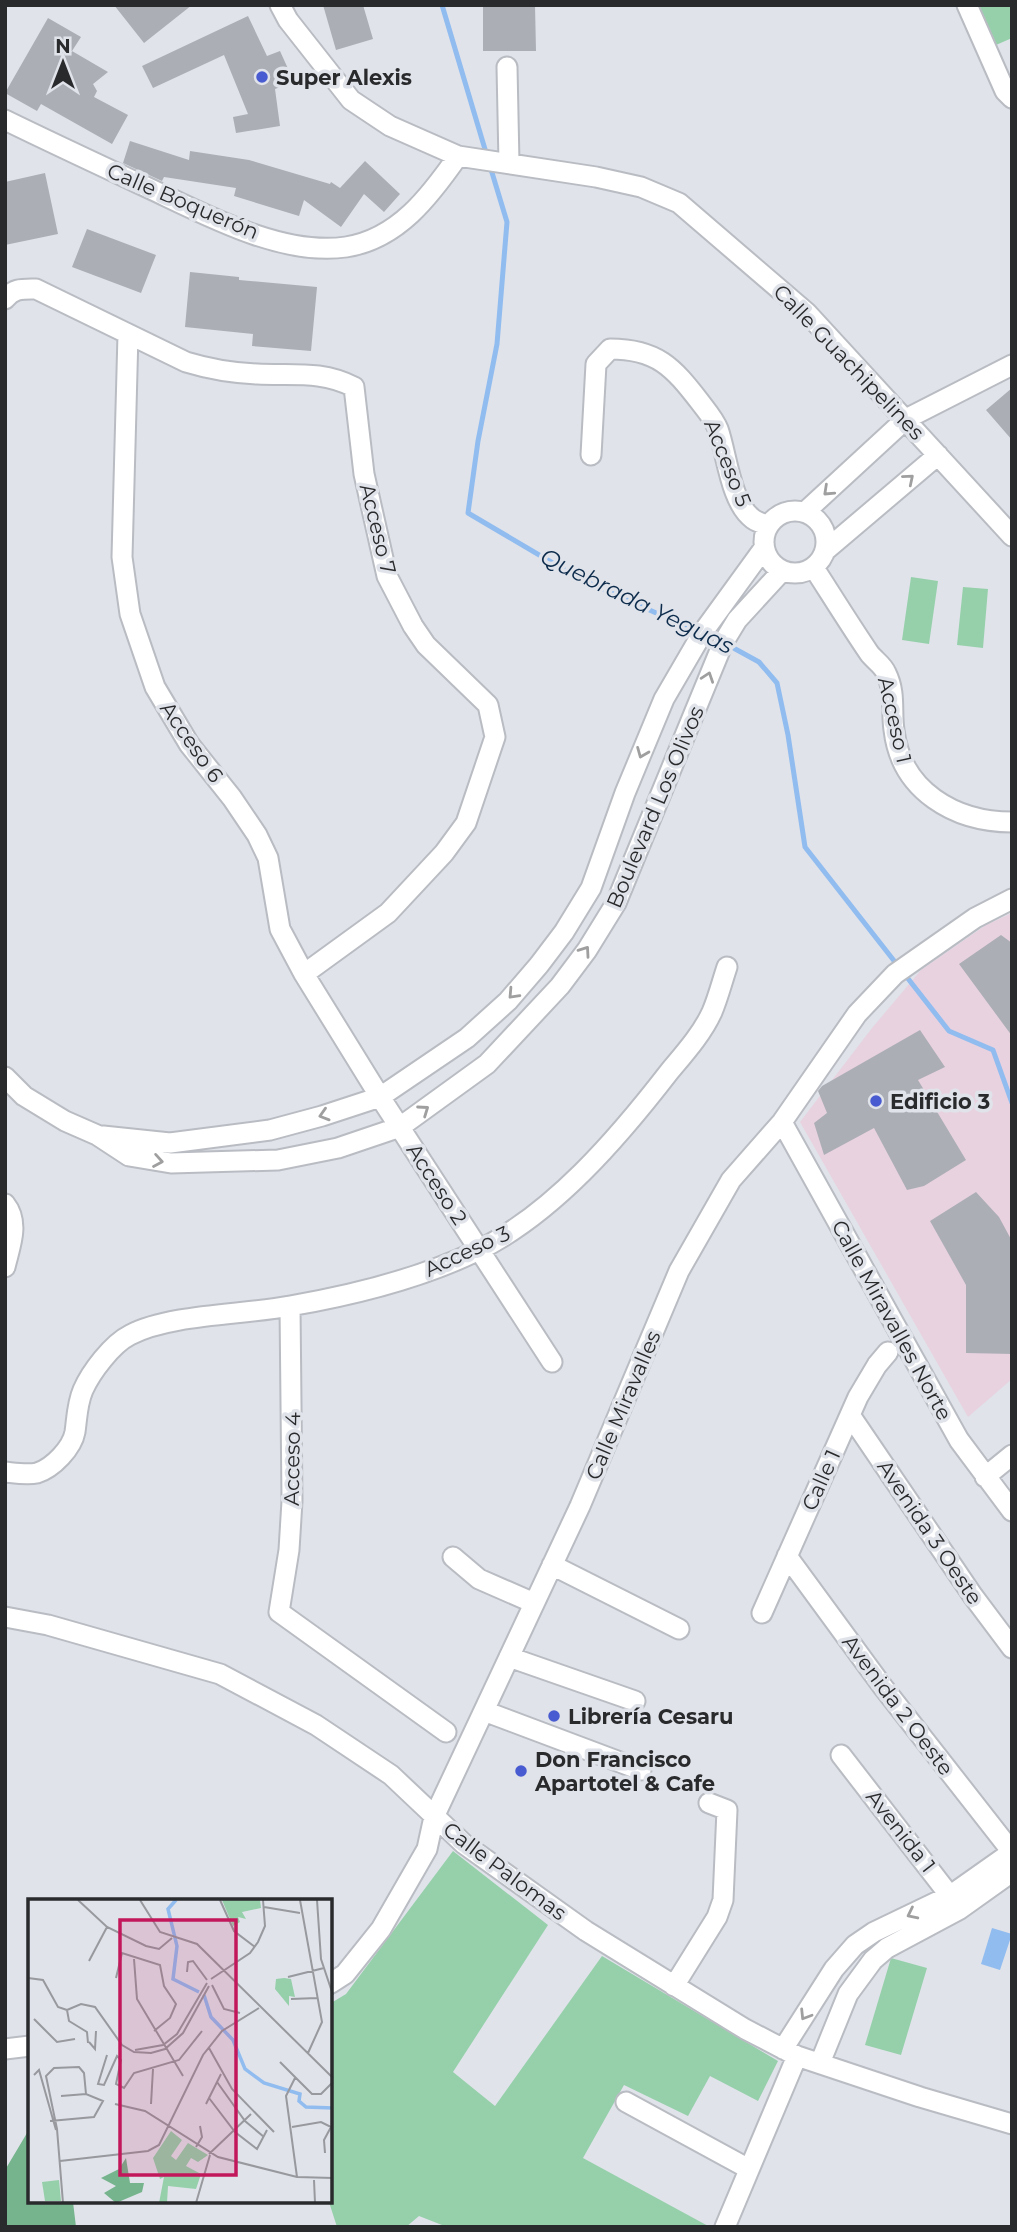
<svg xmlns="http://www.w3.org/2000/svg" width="1017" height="2232" font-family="Montserrat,sans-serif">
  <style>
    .commercial { fill: #e8d2e0 }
    .green { fill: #96d0ab }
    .forest { fill: #76b48d }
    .water { fill: #91bcef }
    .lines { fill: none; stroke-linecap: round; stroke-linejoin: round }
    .stream { stroke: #91bcef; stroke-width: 5 }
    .building { fill: #acaeb5 }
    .minor-casing { stroke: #b9bcc2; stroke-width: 23 }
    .minor { stroke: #fff; stroke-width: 19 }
    .oneway { stroke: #9f9fa0 }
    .poi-dot { fill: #495bd0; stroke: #e0e3ea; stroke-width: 2.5 }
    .labels { text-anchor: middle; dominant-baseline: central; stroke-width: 7; stroke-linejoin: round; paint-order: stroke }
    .poi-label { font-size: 21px; font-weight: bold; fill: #292a2c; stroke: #e0e3ea; text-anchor: start }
    .street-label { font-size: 21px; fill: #292a2c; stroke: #e0e3ea }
    .water-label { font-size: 23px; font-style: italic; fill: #0d2c4c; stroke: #e0e3ea }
    .inset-river { fill: none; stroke: #91bcef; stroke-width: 3.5 }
    .inset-road { fill: none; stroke: #97999e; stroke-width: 2 }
    .view { fill: #c2185b; fill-opacity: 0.15; stroke: #c2185b; stroke-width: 3.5 }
    .inset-edge { fill: none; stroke: #292a2c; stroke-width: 3.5 }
  </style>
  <rect width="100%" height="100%" fill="#e0e3ea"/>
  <path class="commercial" d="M1012 913V1379L968 1417 800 1122 872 1028 921 970 986 925Z"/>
  <path class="green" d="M978 5H1012V38L996 45Z
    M911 577 938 581 929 644 902 640Z
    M963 587 988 589 983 648 957 645Z
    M453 1851 548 1925 453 2072 495 2106 602 1956 778 2061 758 2101 710 2076 688 2116 624 2085 583 2158 710 2227H447L419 2216 406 2227H337L329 2202H331V2003L346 1994Z
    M891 1958 927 1968 901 2055 865 2045Z"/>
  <path class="forest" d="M30 2128V2202H73L76 2227H5V2170Z"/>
  <path class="water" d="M992 1928 1012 1934 1000 1970 981 1964Z"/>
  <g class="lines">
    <path class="stream" d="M442 5 487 156
      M490 166 507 222 497 344 478 441 468 513 580 579 719 641
      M728 645 759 662 777 683 788 735 805 847 949 1031 993 1050 1012 1103"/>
  </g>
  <path class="building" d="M114 5H192L144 43Z
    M323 5H363L373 39 336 50Z
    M483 5H535L536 51H483Z
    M248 16 267 56 280 51 294 82 275 89 280 126 236 133 233 117 248 114 224 55 153 88 142 66Z
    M48 18 81 37 72 51 108 72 93 84 97 91 94 97 128 115 112 144 41 104 37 111 5 93Z
    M130 141 189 160 190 151 249 160 330 184 331 182 340 188 365 161 400 194 384 212 364 194 341 227 304 200 299 216 234 196 236 188 164 177 162 181 123 163Z
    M45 173 58 234 5 245V182Z
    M87 229 156 255 141 293 72 267Z
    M190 272 239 277V280L317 287 311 351 252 346 253 334 185 327Z
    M1012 388V440L986 410Z
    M1001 935 1012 943V1036L959 964Z
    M920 1030 945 1067 918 1080 966 1160 924 1186 907 1190 874 1128 824 1155 814 1123 827 1113 818 1091 822 1086Z
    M976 1192 999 1217 1012 1241V1354L966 1353V1285L930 1221Z"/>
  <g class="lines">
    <g class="minor-casing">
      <path id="minor" d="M280 5 288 20 351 100 390 126 458 156 596 177 641 187 679 203 807 313 1012 536
        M967 5 1005 91 1012 98
        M507 67 509 163
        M5 120C50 142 95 163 140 184 199 211 279 257 346 247 398 239 430 196 458 156
        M5 299C14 288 22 289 36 289L186 362C209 369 232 373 257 374 292 376 321 370 354 387L364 474 387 576 413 626 426 645 488 705 495 737 466 823 444 853 388 913 304 974
        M128 334 122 557 130 614 155 687 189 744 232 798 257 835 268 858 280 929 304 974 380 1097 552 1362
        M591 455 596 364 610 349C657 349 673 367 700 402 706 410 714 419 718 429 727 454 730 502 753 519 757 522 764 524 768 525
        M764 542a31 31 0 1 1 62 0a31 31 0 1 1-62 0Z
        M805 512 906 419 1012 365
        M826 550 938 455
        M814 568C832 596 850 625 869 653 874 660 883 665 886 673 896 693 891 711 894 730 901 791 955 822 1012 822
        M5 1077 24 1096 65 1121 97 1135 129 1156 171 1163 278 1160 338 1148 400 1127 487 1064 560 986 587 950 616 903 723 643 737 620 782 571
        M782 1122 959 1440 1012 1511
        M103 1136 170 1143 270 1130 322 1116 380 1097 467 1038 508 1001 539 965 564 932 591 888 625 793 664 699 703 632 764 548
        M5 1204C20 1223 10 1246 5 1267
        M290 1306 292 1501 289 1550 279 1612 446 1732
        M850 1415 973 1596 1012 1648
        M5 1472C15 1473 27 1475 37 1473 53 1468 72 1448 75 1432 77 1418 77 1404 83 1390 91 1372 112 1344 130 1335 170 1314 244 1315 290 1306 354 1295 419 1279 477 1251 553 1214 618 1138 669 1072 684 1054 702 1034 712 1012 718 998 722 982 727 967
        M985 1477 1012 1455
        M787 1556 883 1687 1012 1852
        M453 1557 479 1579 534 1603
        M552 1565 679 1629
        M762 1613 858 1397 877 1365 888 1352
        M5 1617 48 1625 220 1674 316 1725 391 1775 464 1844 586 1931 745 2029 797 2056 920 2097 1012 2124
        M509 1657 635 1701
        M484 1711 641 1770
        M841 1755 957 1905
        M331 1983 345 1974 381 1929 427 1849 434 1817 580 1506 679 1271 731 1180 782 1122 857 1014 895 974 975 918 1012 899
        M674 1986 717 1917 723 1900 727 1810 709 1803
        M5 2049 30 2046
        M783 2049 834 1969 855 1945 874 1932 951 1895 1012 1852
        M820 2063 848 1994 873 1960 887 1948 960 1909 1012 1872
        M626 2102 749 2169
        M725 2227 797 2056"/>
    </g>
    <use href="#minor" class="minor"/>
  </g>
  <defs><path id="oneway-chevron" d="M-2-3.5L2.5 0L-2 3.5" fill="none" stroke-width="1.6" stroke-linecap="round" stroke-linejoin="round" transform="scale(1.75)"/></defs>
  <g class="oneway">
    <use href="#oneway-chevron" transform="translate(909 479) rotate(-40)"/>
    <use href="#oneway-chevron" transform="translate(828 491) rotate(137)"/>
    <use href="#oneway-chevron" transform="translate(708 677) rotate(-71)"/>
    <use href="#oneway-chevron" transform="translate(642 753) rotate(112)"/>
    <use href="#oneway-chevron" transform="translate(585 951) rotate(-55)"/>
    <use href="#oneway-chevron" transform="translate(513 994) rotate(133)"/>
    <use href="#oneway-chevron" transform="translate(424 1110) rotate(-35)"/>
    <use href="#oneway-chevron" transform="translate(324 1115) rotate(163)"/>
    <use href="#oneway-chevron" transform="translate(158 1161) rotate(10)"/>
    <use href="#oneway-chevron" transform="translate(912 1914) rotate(154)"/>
    <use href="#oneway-chevron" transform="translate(805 2015) rotate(122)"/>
  </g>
  <g class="poi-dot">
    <circle cx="262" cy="77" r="7"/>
    <circle cx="876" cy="1101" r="7"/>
    <circle cx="554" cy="1716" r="7"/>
    <circle cx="521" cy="1771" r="7"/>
  </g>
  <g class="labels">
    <g class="poi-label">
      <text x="276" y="77">Super Alexis</text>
      <text x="890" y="1101">Edificio 3</text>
      <text x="568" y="1716">Librería Cesaru</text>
      <text x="535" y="1759">Don Francisco<tspan x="535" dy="24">Apartotel &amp; Cafe</tspan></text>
    </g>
    <g class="street-label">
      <text transform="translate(183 201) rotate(23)">Calle Boquerón</text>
      <text transform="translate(849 362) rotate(46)">Calle Guachipelines</text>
      <text transform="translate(728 463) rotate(68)">Acceso 5</text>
      <text transform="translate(378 529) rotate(76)">Acceso 7</text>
      <text transform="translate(895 720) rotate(77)">Acceso 1</text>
      <text transform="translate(192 742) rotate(55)">Acceso 6</text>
      <text transform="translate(655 807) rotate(-67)">Boulevard Los Olivos</text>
      <text transform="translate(437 1184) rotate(57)">Acceso 2</text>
      <text transform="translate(467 1251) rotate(-25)">Acceso 3</text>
      <text transform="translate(892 1320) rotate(61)">Calle Miravalles Norte</text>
      <text transform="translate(623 1405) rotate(-67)">Calle Miravalles</text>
      <text transform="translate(292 1459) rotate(-89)">Acceso 4</text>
      <text transform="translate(821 1480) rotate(-66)">Calle 1</text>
      <text transform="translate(930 1532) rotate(56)">Avenida 3 Oeste</text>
      <text transform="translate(898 1705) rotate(53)">Avenida 2 Oeste</text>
      <text transform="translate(901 1831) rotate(52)">Avenida 1</text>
      <text transform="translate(505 1871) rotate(37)">Calle Palomas</text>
    </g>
    <g class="water-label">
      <text transform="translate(637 601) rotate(26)">Quebrada Yeguas</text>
    </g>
  </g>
  <g transform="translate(28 1899)">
    <rect width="304" height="304" fill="#e0e3ea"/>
    <path d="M194 1H232L233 9 214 13 218 20 210 18 212 23 205 27ZM256 79 263 80 267 98 261 97V107L247 90 248 80ZM143 232 154 241 143 257 148 261 160 244 180 256 170 263 163 259 158 267 173 275 168 290 140 287 139 304H131L136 278 132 280 125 259ZM31 281 33 302H17L14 283Z" fill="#96d0ab"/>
    <path d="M98 259 102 284H116L114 293 88 304 76 294 88 287 73 279 91 270Z" fill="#76b48d"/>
    <path class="inset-river" d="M148 1 140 10 149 47 145 80 171 93M176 96 183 118 205 141 217 170 236 184 272 195 271 202 278 208 305 209"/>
    <path class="inset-road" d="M50 1 79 28 118 47 131 50 144 39M112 1 132 33 169 45 305 179M192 1 206 32 227 48M272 1 294 123 280 154M289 1 293 60 305 96M236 8 272 14M106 60 109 100 155 177M61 62 79 28M159 73 160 63 165 62 179 81M260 78 296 69M0 79 15 81 30 108 39 111M88 79 94 54 132 66 136 87 148 105 142 119 126 132M183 80 222 54 230 43 237 27 235 1M184 86 196 110 212 114M263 100 289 99M39 111 53 105 67 108 94 146 106 153 123 154 137 150 155 134 181 87M39 111 41 122 59 133 60 144M6 120 29 143 47 140M61 143 67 150 68 132M181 149 204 190 246 233M107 151 135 146 149 135 179 84M79 156 70 185 76 186 89 157 93 161 88 185 96 189 106 174 151 161 174 132M252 163 284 195H293L305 183M6 176 11 171 28 231M267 179 258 197 269 278M189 183 217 222 236 238M181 199 207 233 229 250 239 231M87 205 117 212 190 258 269 278 305 279M123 205 125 170M178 205 193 175M22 222 66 218 75 202 58 195 33 197M264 228 293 223 305 229M168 248 174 238 172 227M297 254 296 241 303 228M181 255 223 215M32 262 120 252 131 246 175 156 194 132 231 109M286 281 287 304M35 304 29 230 18 177 26 169 51 168 56 174 58 195M168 304 182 256"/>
    <path class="view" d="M92 21H208V276H92Z"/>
    <rect width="304" height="304" class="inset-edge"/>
  </g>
  <rect width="1017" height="2232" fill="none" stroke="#292a2c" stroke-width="14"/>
  <g transform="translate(63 63)" stroke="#e0e3ea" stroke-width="5" paint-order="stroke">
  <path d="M0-5L12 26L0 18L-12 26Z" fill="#292a2c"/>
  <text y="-10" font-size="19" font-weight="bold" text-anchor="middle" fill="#292a2c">N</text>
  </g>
</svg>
